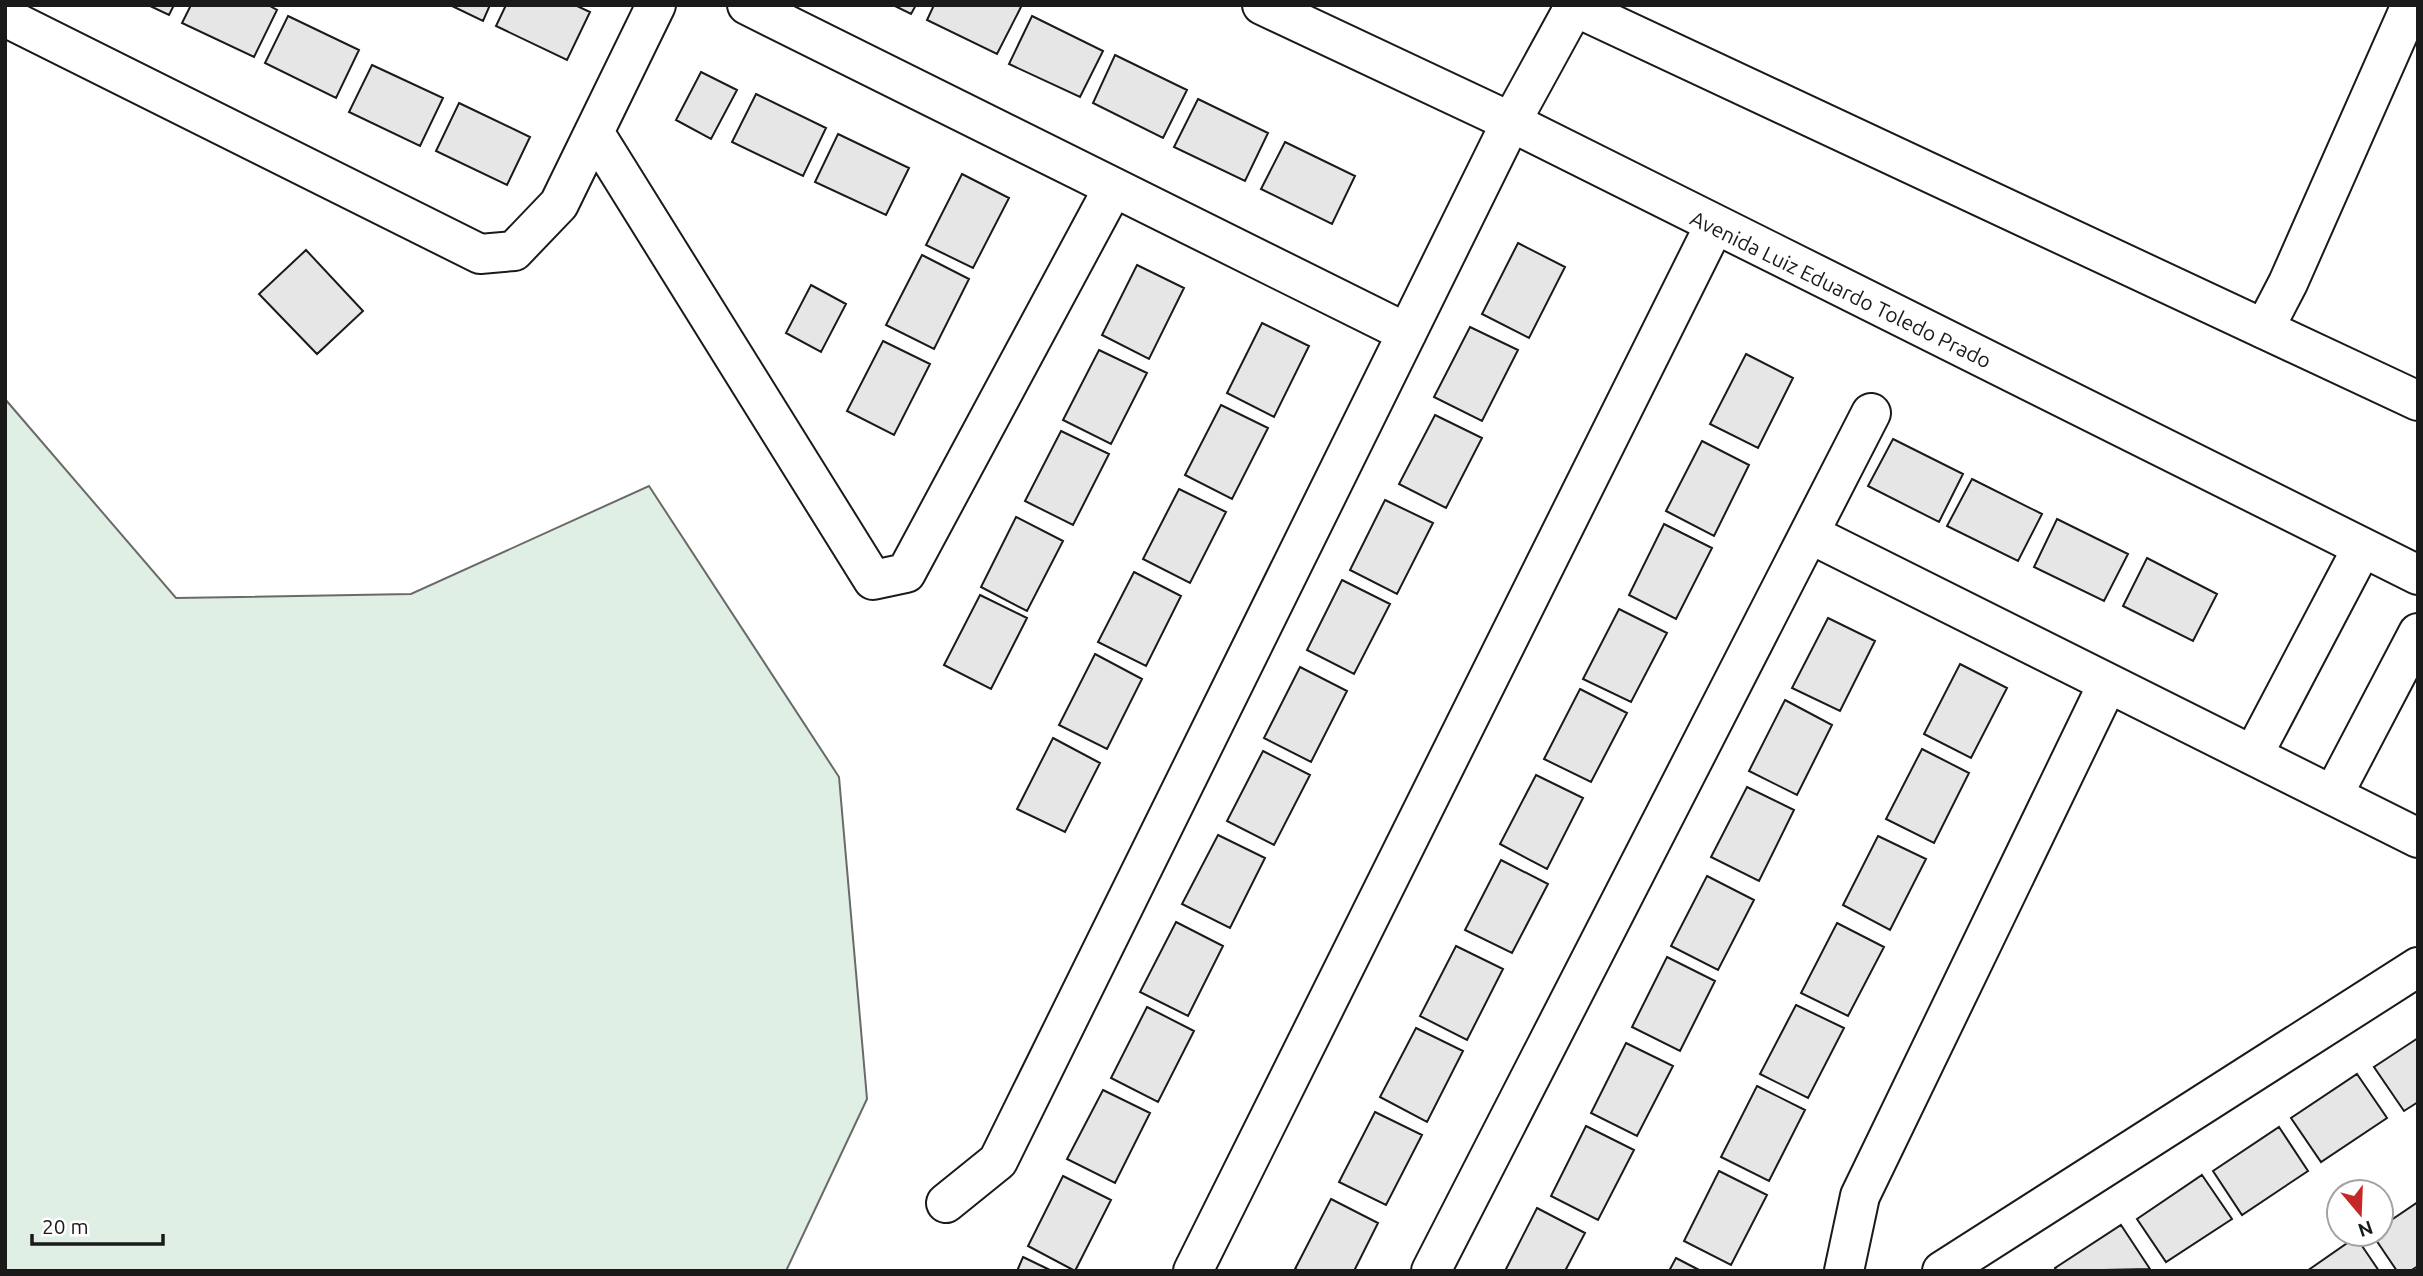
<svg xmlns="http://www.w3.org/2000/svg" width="2423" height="1276" font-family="Ubuntu,sans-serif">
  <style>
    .green { fill: #e0efe3; stroke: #6a6a6a; stroke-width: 2 }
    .building { fill: #e6e6e6; stroke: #1a1a1a; stroke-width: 2 }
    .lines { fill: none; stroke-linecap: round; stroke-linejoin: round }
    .minor-casing { stroke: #1a1a1a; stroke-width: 42 }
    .secondary-casing { stroke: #1a1a1a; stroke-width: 42 }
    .minor { stroke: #fff; stroke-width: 38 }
    .secondary { stroke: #fff; stroke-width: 38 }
    .labels { text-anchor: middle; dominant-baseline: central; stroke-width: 5; stroke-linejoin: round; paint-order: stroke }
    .street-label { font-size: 21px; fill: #1a1a1a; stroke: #fff }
  </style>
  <rect width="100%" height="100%" fill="#fff"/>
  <path class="green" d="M5 399 176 598 411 594 649 486 839 777 867 1099 786 1271H5Z"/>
  <path class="building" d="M148 5H174L169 15Z
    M191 5H268L277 10 254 57 182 23Z
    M450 5H490L483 21Z
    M506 5H575L590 12 567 60 496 26Z
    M893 5H916L911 14Z
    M934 5H1017L1021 7 997 54 927 20Z
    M288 16 359 50 336 98 265 63Z
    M1032 16 1103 51 1080 97 1009 64Z
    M1115 55 1187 90 1163 138 1093 103Z
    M372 65 443 98 420 146 349 112Z
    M701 72 737 90 711 139 676 120Z
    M756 94 826 128 803 176 732 142Z
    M1198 99 1268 133 1245 181 1174 147Z
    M459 103 530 137 507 185 436 151Z
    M838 134 909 168 886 215 815 182Z
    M1285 142 1355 176 1332 224 1261 189Z
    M962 174 1009 198 973 268 926 245Z
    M1518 243 1565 267 1529 338 1482 314Z
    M306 250 363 311 317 354 259 294Z
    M922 255 969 279 934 349 886 325Z
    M1137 265 1184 288 1149 359 1102 335Z
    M811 285 846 304 821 352 786 333Z
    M1262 323 1309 346 1274 417 1227 393Z
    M1470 327 1518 350 1482 421 1434 397Z
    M883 341 930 364 894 435 847 411Z
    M1099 350 1147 373 1111 444 1063 420Z
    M1746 354 1793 378 1758 448 1710 424Z
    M1221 405 1268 428 1232 499 1185 475Z
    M1435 415 1482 438 1446 508 1399 484Z
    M1061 431 1109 454 1073 525 1025 501Z
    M1893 439 1963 474 1939 522 1868 486Z
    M1702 441 1749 465 1714 536 1666 511Z
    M1972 479 2042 514 2018 561 1947 526Z
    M1179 489 1226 512 1190 583 1143 559Z
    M1385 500 1433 523 1397 594 1350 570Z
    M1016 517 1063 541 1027 611 981 587Z
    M2057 519 2128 554 2104 601 2034 567Z
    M1664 524 1712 548 1676 619 1629 595Z
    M2147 558 2217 594 2193 641 2123 606Z
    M1134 572 1181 596 1146 666 1098 642Z
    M1342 580 1390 604 1354 674 1307 650Z
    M980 595 1027 618 991 689 944 665Z
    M1619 609 1667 633 1631 702 1583 679Z
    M1828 618 1875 641 1840 711 1792 688Z
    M1095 654 1142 679 1107 749 1059 725Z
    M1960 664 2007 688 1971 758 1924 734Z
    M1300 667 1347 691 1311 762 1264 738Z
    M1580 689 1627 713 1591 782 1544 759Z
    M1785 700 1832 725 1797 795 1749 771Z
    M1053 738 1100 763 1065 832 1017 809Z
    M1922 749 1969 773 1934 843 1886 819Z
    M1263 751 1310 775 1274 845 1227 821Z
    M1536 775 1583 798 1547 869 1500 844Z
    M1747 787 1794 810 1759 881 1711 857Z
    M1218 835 1265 858 1230 928 1182 904Z
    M1878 836 1926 859 1890 930 1843 905Z
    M1501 860 1548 884 1512 953 1465 930Z
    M1707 876 1754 900 1718 970 1671 946Z
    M1176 922 1223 946 1188 1016 1140 992Z
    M1837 923 1884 947 1848 1016 1801 993Z
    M1456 946 1503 969 1467 1040 1420 1016Z
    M1667 957 1715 981 1680 1051 1632 1027Z
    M1796 1005 1844 1028 1808 1098 1760 1074Z
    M1147 1007 1194 1031 1158 1102 1111 1078Z
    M1416 1028 1463 1051 1427 1122 1380 1097Z
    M2418 1038V1102L2404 1111 2374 1067Z
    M1626 1043 1673 1066 1637 1136 1591 1113Z
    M2357 1074 2387 1118 2321 1162 2291 1118Z
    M1757 1086 1805 1110 1769 1181 1721 1157Z
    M1103 1090 1150 1113 1115 1183 1067 1159Z
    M1375 1112 1422 1135 1386 1205 1339 1182Z
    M1586 1126 1634 1150 1598 1220 1551 1196Z
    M2279 1127 2308 1171 2242 1215 2213 1171Z
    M1719 1171 1767 1195 1731 1265 1684 1241Z
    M2202 1175 2232 1219 2166 1262 2137 1219Z
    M1063 1176 1111 1200 1075 1271 1028 1246Z
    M1331 1199 1378 1223 1354 1271H1300L1295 1269Z
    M2418 1202V1266L2410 1271H2397L2372 1234H2381V1227Z
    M1537 1208 1585 1233 1565 1271H1505Z
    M2121 1225 2150 1269 2057 1271 2055 1268Z
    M2356 1237 2379 1271H2307Z
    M1023 1257 1052 1271H1017Z
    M1676 1258 1701 1271H1669Z"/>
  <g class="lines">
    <g class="minor-casing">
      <path id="minor" d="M747 5 1407 333
        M5 17 480 254 514 251 559 204 656 5
        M594 132 873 580 906 573 1113 188
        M2264 329 2288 283 2411 5
        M1810 534 2418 838
        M2253 755 2362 548
        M2333 795 2418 633
        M946 1203 998 1161 1511 122 1574 7
        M1193 1271 1714 226
        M1431 1271 1871 413
        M1844 1271 1860 1196 2108 683
        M1942 1271 2418 967"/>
    </g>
    <g class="secondary-casing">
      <path id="secondary" d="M1262 5 1511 122 2418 575
        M1571 5 2418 401"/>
    </g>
    <use href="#minor" class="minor"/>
    <use href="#secondary" class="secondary"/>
  </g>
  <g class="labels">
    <g class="street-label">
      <text transform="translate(1841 289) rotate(26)">Avenida Luiz Eduardo Toledo Prado</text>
    </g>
  </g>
  <rect width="2423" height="1276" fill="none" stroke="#1a1a1a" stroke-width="14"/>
  <g transform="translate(2360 1213) rotate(161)"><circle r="33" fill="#ffffff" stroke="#a3a3a3" stroke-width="2"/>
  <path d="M0-5L12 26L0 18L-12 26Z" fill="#c62828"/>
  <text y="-10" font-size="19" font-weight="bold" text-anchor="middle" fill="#1a1a1a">N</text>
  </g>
  <path d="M32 1234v10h131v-10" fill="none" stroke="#1a1a1a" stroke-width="3.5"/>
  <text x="42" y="1234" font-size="21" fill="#1a1a1a" stroke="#ffffff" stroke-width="5" paint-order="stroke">20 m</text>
</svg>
